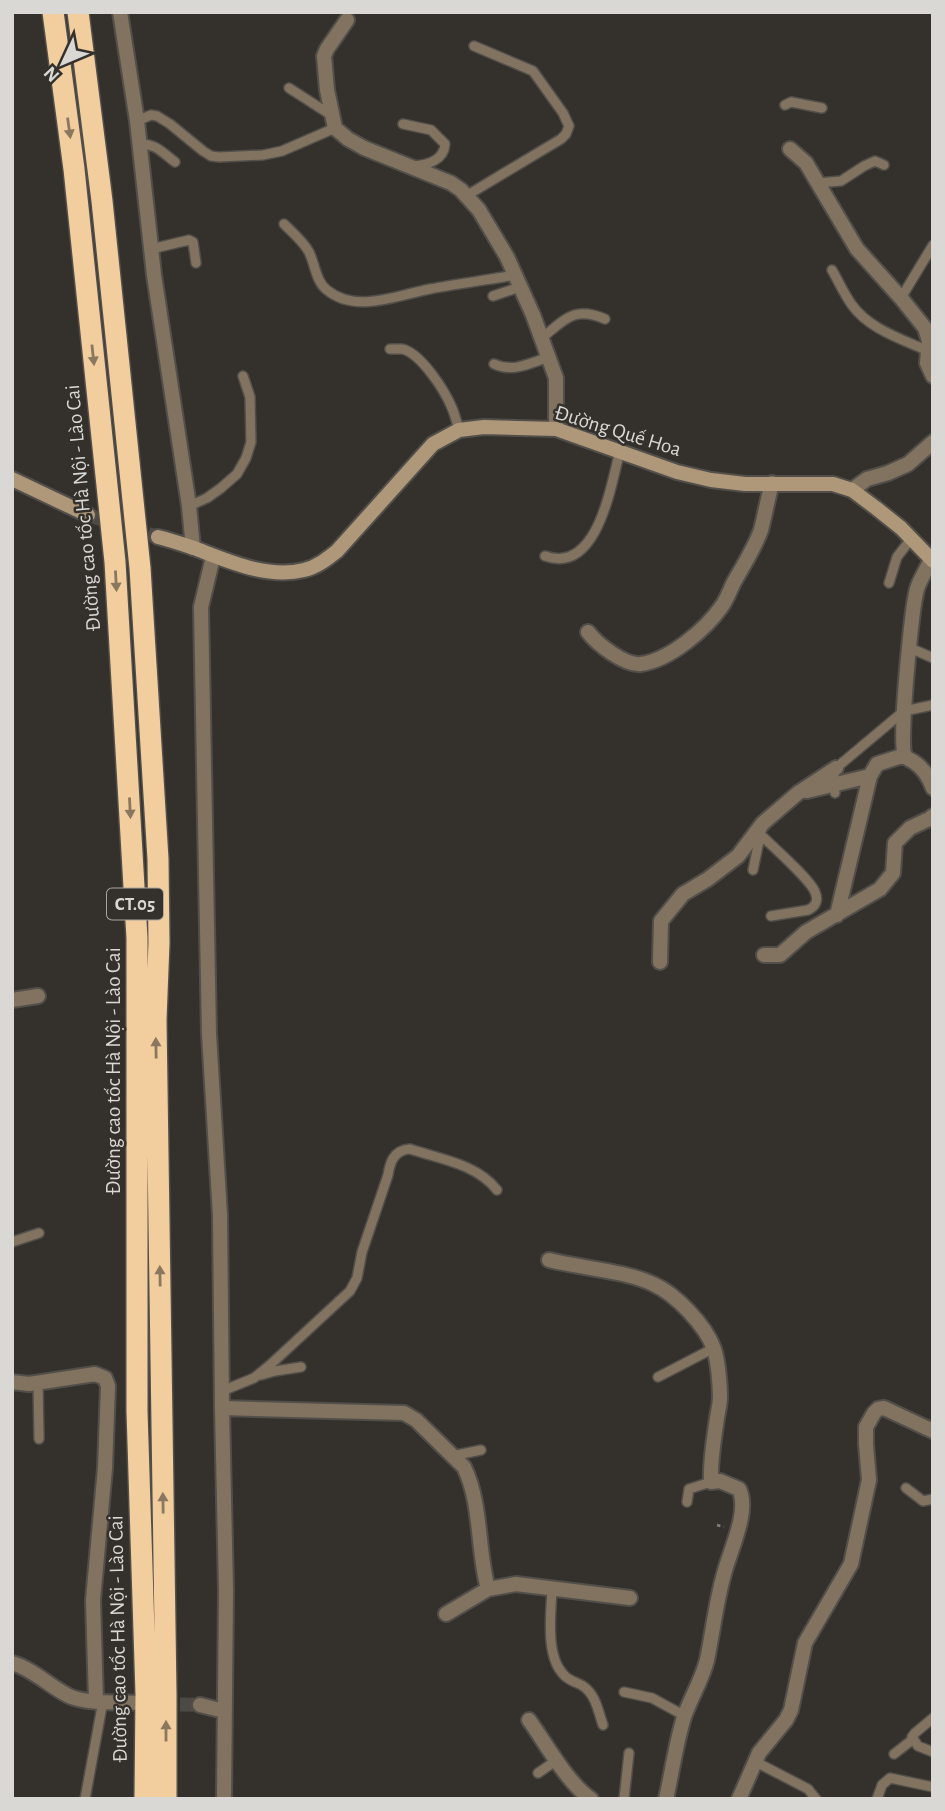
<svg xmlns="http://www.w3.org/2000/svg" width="945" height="1811" font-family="'Alegreya Sans',sans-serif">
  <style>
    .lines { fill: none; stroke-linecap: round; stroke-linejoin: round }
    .street-tunnel { stroke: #4d4a45; stroke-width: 14; stroke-dasharray: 14 7; stroke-linecap: butt }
    .secondary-tunnel { stroke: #4d4a45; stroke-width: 14; stroke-dasharray: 14 7; stroke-linecap: butt }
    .lane-casing { stroke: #524f4a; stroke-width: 12 }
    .street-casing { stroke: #524f4a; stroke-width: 18 }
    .secondary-casing { stroke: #524f4a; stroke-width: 18 }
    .highway-casing { stroke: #524f4a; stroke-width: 24 }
    .path { stroke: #83817d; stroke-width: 2.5; stroke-dasharray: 3.5 3.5; stroke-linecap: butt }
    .lane { stroke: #827360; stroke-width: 9 }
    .street { stroke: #827360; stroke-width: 14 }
    .secondary { stroke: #af987a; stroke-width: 14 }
    .highway { stroke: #f2cd9e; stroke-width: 21 }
    .oneway { fill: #8a775f }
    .labels { text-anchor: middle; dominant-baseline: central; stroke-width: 5; stroke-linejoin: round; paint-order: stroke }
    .shield { fill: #34312c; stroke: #a8a6a2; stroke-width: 2 }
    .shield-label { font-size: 19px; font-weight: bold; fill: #dad8d5 }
    .street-label { font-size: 21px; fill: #dad8d5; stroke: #34312c }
  </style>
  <rect width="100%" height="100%" fill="#34312c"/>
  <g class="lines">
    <path class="street-tunnel" d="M159 1704 200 1705"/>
    <path class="secondary-tunnel" d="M88 515 158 537"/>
    <g class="lane-casing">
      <path id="lane" d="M289 88 331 115
        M785 105 791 102 822 108
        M137 121 151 115 157 116 170 124 203 151 211 156 219 157 263 155 282 151 335 128
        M403 124 431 130 445 144C444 160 428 165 413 166
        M139 144C155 143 163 153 175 162
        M818 183 841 181 864 166 875 161 884 165
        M466 196 561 139 566 134 569 126 563 113 533 71 474 46
        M284 224C293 233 303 241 309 252 315 264 316 282 327 290 356 314 398 295 430 289 458 284 486 280 515 275
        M151 249 189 240 193 242 196 263
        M832 270C839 282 844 294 852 305 869 329 902 339 928 351
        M493 296 520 287
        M901 298 933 245
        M542 338C565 319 574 306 605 319
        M390 349C393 349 399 349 402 349 421 353 445 391 452 408 455 415 457 423 459 430
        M494 364C513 373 530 363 549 357
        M189 506 207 498 221 488 237 474 246 458 251 442 250 397 243 376
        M545 556C598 575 611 484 620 451
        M889 583 897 557 911 539
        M910 648 933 658
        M835 793 834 774 836 768 904 711 933 705
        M761 835C773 847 810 879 815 892 819 901 815 907 808 910L771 916
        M753 870 761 831
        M12 1242 39 1233
        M261 1375 275 1371 301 1367
        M658 1377 714 1348
        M38 1383 39 1439
        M222 1391 254 1378 270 1365 350 1291 357 1278 362 1252 388 1175C390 1162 394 1150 410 1149 440 1159 477 1164 497 1190
        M452 1456 481 1450
        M906 1488 923 1501 933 1499
        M687 1502 689 1489 711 1482
        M552 1589C551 1614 545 1656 564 1675 569 1681 577 1682 583 1686 596 1695 598 1711 603 1725
        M624 1692 652 1698 685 1716
        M933 1718 915 1733 912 1737 918 1746 933 1752
        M894 1754 912 1740
        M754 1761 808 1789 816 1799
        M538 1773 557 1760
        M85 1799 103 1701
        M624 1799 629 1753
        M877 1799 882 1785 890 1778 933 1787"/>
    </g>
    <g class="street-casing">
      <path id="street" d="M120 12 137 121 154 275 189 506 193 548
        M347 20 327 49 324 56 327 90 335 128 348 139 364 148 451 183 461 190 479 210 507 257 533 315 556 378V429
        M790 149 806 163 857 249 901 298 925 328 929 341 927 363 933 376
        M852 490 867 479 888 473 908 464 933 442
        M213 557 201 607 209 1034 220 1215 222 1408 226 1590 224 1799
        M931 559C927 569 920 579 917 589 912 607 898 745 905 756 906 758 912 761 914 762 923 768 929 777 933 788
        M588 632C597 644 625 666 641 664 670 660 706 629 722 606 727 599 730 590 734 582 743 566 755 547 761 530 765 514 768 498 772 483
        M807 791 870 776
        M837 915 870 776 877 764 905 755
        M764 955H780L806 932 880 889 893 873 895 843 910 828 929 819 933 816
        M660 962 661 921 683 894 708 879 738 856 763 823 798 793 836 768
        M12 1000 38 996
        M549 1260C581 1268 626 1271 653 1284 676 1294 706 1326 714 1349 718 1361 720 1384 720 1397 720 1404 718 1411 717 1418 714 1439 710 1460 711 1482L720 1481 739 1489C750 1511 730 1550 724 1574 716 1602 713 1631 707 1660 702 1680 691 1697 684 1717 676 1743 672 1772 666 1799
        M12 1382 29 1384 95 1374 105 1378 108 1386 105 1468 93 1600 96 1700
        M222 1408 404 1413 416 1420 464 1467C482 1504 477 1549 488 1589
        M446 1614 488 1589 516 1584 630 1598
        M12 1663C33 1669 49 1686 69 1696 85 1704 121 1702 139 1703
        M200 1705 224 1711
        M529 1720C545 1742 568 1784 591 1799
        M739 1799 759 1753 786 1720 791 1710 805 1643 851 1564 869 1480 866 1444V1427L874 1413 878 1409 884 1408 933 1431"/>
    </g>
    <g class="secondary-casing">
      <path id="secondary" d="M12 479 88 515
        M158 537C170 540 182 544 194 548 228 561 267 579 304 570 317 567 327 559 337 551L433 444 459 430 484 427 556 429 677 472 711 480 745 484H833L852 490 876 508 901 528 933 561"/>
    </g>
    <g class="highway-casing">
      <path id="highway" d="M53 12 74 169 115 562 137 938V1411L146 1694 145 1799
        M78 12 102 201 140 568 158 859 159 943 156 1020 166 1694V1799"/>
    </g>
    <path class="path" d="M717 1525 724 1527"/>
    <use href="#lane" class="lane"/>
    <use href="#street" class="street"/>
    <use href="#secondary" class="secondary"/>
    <use href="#highway" class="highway"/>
  </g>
  <defs><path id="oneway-solid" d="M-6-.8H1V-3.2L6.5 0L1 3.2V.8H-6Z" transform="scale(1.75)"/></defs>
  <g class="oneway">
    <use href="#oneway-solid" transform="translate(69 128) rotate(82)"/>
    <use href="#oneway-solid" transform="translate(93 355) rotate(84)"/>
    <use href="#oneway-solid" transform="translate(116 581) rotate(87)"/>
    <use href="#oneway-solid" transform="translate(130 808) rotate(87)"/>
    <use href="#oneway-solid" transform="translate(156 1048) rotate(-91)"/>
    <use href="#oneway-solid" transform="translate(160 1276) rotate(-91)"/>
    <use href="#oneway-solid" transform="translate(163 1503) rotate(-91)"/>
    <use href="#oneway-solid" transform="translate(166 1731) rotate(-90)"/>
  </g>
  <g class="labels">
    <rect class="shield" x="107" y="888.5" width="56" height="31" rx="5"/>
    <g class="shield-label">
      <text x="135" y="904">CT.05</text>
    </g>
    <g class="street-label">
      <text transform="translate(618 431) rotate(17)">Đường Quế Hoa</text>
      <text transform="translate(83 508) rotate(-95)">Đường cao tốc Hà Nội - Lào Cai</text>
      <text transform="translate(113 1071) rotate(-90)">Đường cao tốc Hà Nội - Lào Cai</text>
      <text transform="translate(118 1639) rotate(-91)">Đường cao tốc Hà Nội - Lào Cai</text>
    </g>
  </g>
  <rect width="945" height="1811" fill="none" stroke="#dad8d5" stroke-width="28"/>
  <g transform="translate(63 63) rotate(226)" stroke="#34312c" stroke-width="5" paint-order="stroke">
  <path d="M0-5L12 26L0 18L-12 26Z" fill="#dad8d5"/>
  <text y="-10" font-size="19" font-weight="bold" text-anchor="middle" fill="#dad8d5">N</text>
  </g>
</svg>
